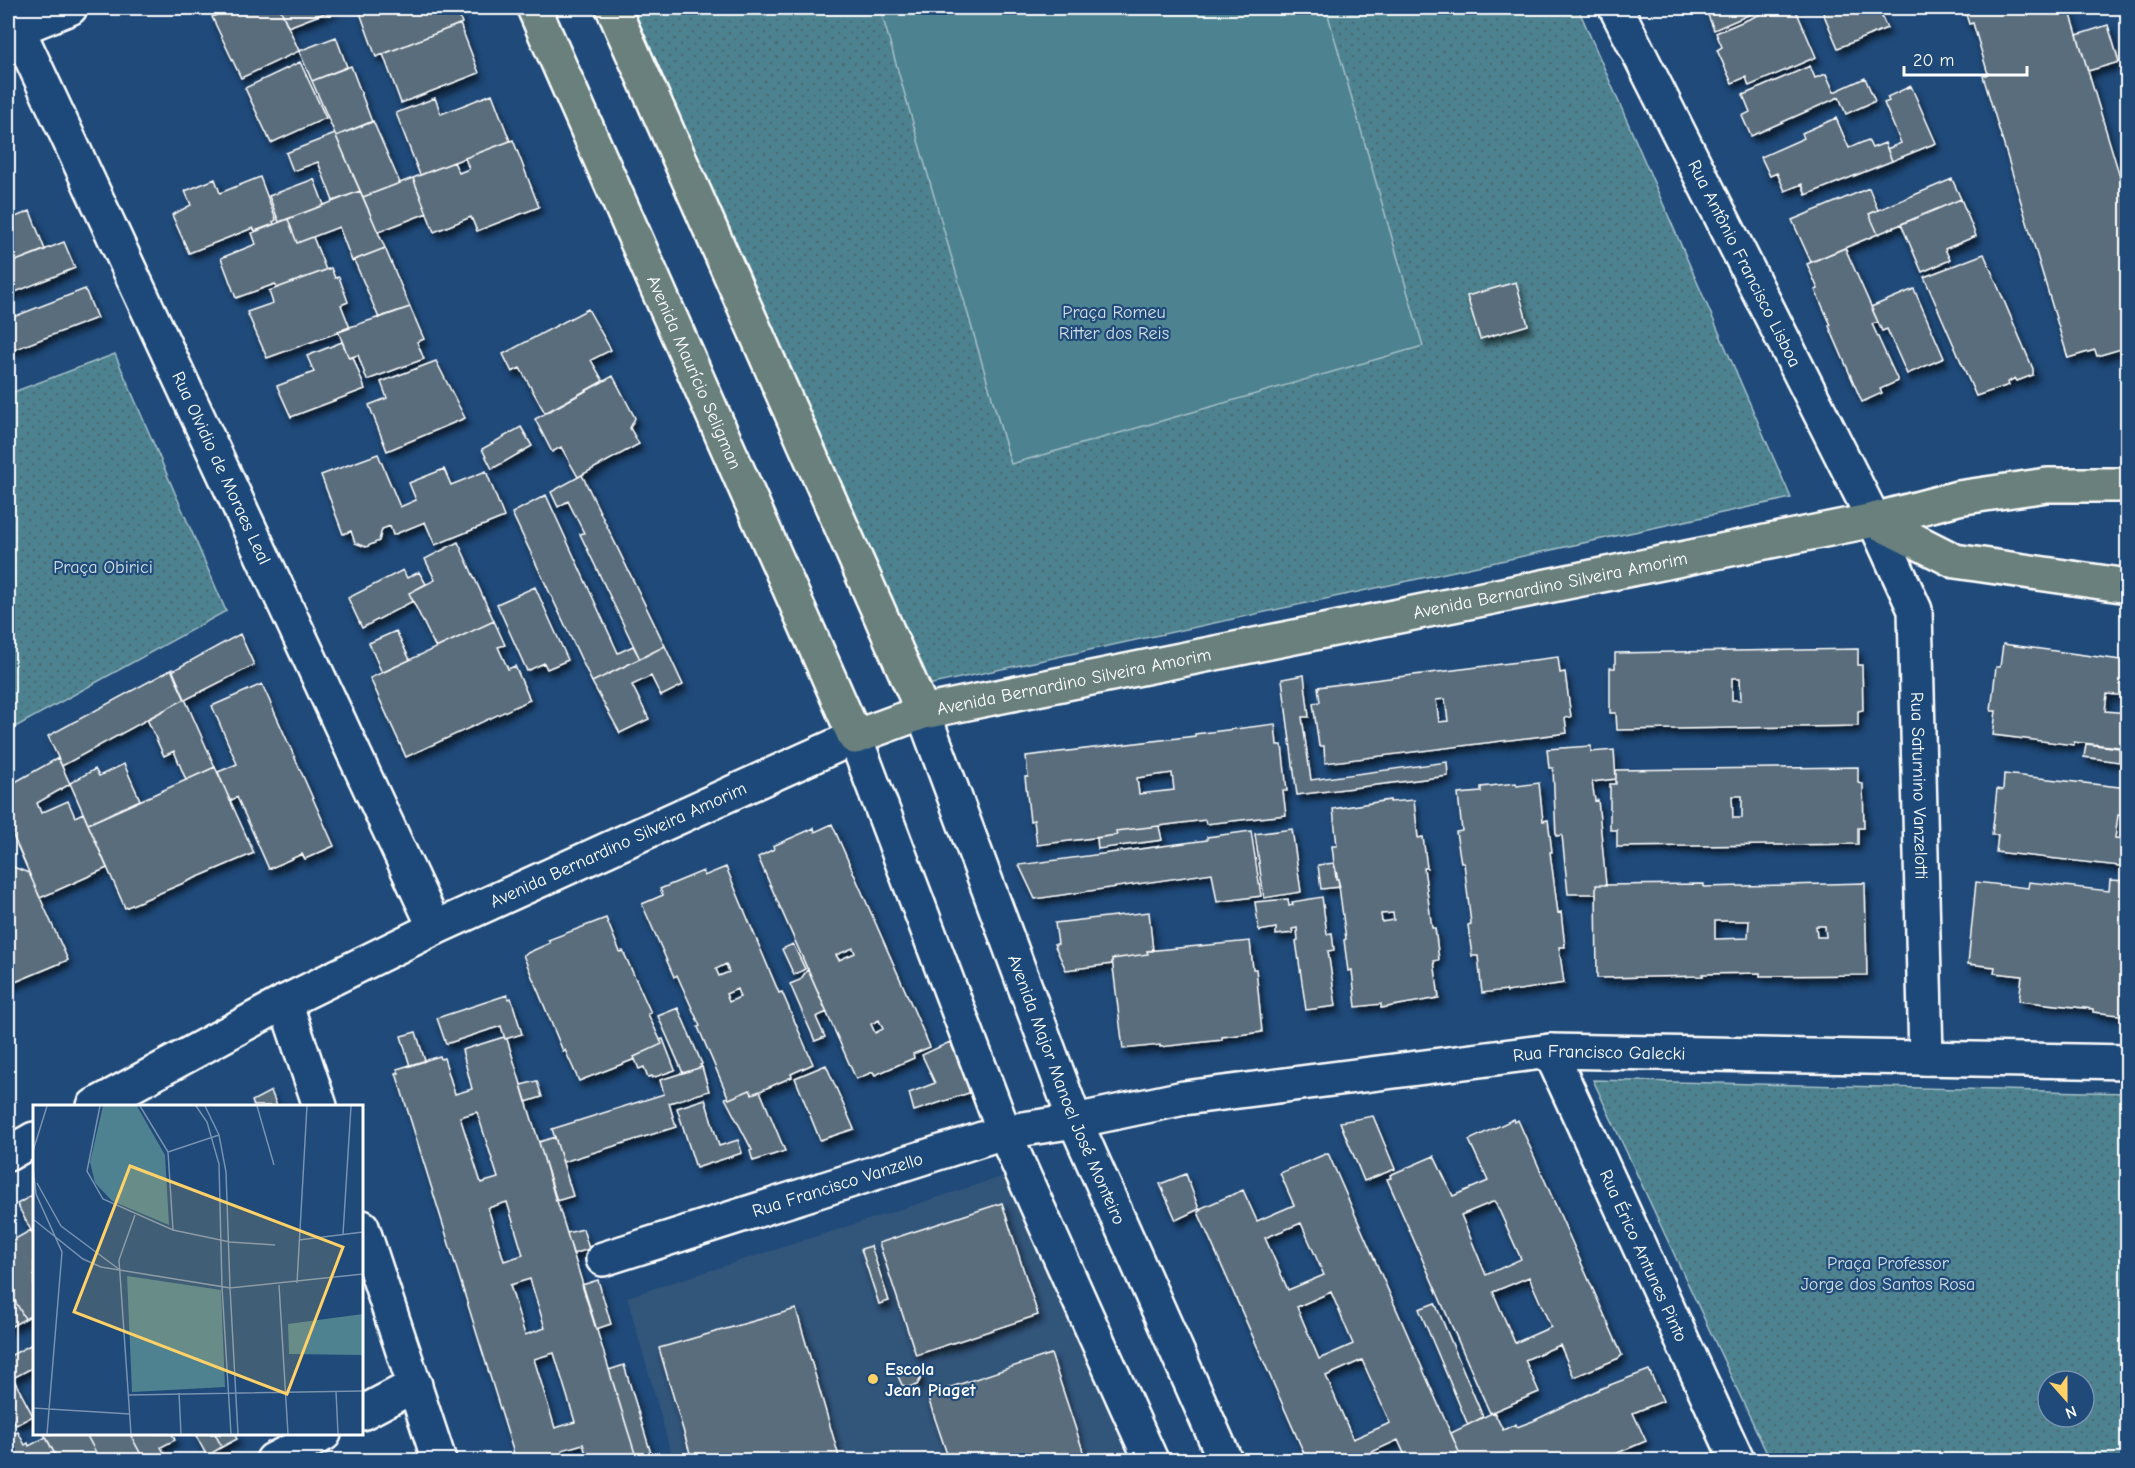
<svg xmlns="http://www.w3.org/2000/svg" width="2135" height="1468" font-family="'Comic Neue',sans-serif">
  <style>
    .built { fill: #31547a }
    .park { fill: url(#park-dots); stroke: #a6c0c8; stroke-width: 1.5; fill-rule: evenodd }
    .pitch { fill: #4e8290; stroke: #a6c0c8; stroke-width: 1.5 }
    .building { fill: #5a6d7b; stroke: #fff; stroke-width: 1.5; fill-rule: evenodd; filter: url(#shadow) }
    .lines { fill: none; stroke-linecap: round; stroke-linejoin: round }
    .minor-casing { stroke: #fff; stroke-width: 38 }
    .major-casing { stroke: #fff; stroke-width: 38 }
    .minor { stroke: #1f4a7a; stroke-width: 33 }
    .major { stroke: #6a807d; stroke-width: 33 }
    .poi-dot { fill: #ffd166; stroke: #1f4a7a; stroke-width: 2 }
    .labels { text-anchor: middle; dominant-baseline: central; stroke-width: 4.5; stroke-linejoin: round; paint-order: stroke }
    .street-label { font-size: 18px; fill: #fff; stroke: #1f4a7a }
    .park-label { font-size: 18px; fill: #d3e0e3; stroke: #1f4a7a }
    .poi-label { font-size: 18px; font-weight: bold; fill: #fff; stroke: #1f4a7a; text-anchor: start }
    .inset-road { fill: none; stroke: #7992af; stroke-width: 1.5 }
    .view { fill: #ffd166; fill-opacity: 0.15; stroke: #ffd166; stroke-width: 3 }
    .inset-edge { fill: none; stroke: #fff; stroke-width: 3 }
  </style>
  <defs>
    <pattern id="park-dots" width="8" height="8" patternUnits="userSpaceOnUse" patternTransform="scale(1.5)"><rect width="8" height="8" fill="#4e8290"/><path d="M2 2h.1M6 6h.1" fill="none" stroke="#4d6a71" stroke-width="1.8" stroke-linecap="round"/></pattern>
    <filter id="shadow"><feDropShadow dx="3.5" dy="6" stdDeviation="3" flood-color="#0009"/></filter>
  </defs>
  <rect width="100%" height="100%" fill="#1f4a7a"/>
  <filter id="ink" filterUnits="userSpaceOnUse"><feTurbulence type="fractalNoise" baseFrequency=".0167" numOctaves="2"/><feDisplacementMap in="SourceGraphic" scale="12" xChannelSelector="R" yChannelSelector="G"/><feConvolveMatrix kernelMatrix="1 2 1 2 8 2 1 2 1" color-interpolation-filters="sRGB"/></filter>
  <g filter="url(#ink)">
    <path class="built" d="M1007 1175 1131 1460H673L627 1297Z"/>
    <path class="park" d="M633 8H1578L1791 498 928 685Z
      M115 354 226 611 8 731V394Z
      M1593 1080 2127 1093V1460H1770ZM2048 1381H2084V1417H2048Z"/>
    <path class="pitch" d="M880 8H1326L1423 346 1011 464Z"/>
    <path class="building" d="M233 8H280L299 51 241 78 212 17Z
      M280 8H338L288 27Z
      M366 8H456L462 23 376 57 359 10Z
      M1705 8H1775L1761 13 1760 10 1714 30Z
      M1775 8H1795L1816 57 1749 86 1746 77 1732 83 1717 50 1722 47 1716 33Z
      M1821 8H1878L1887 28 1838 48Z
      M1964 8H2069L2128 203V347L2097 356 2095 350 2068 358 1983 76 1988 74 1973 23 1969 24Z
      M460 24 479 73 401 103 383 54Z
      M2108 25 2119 62 2088 71 2077 35Z
      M336 37 347 67 312 81 299 51Z
      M300 62 326 118 271 143 245 88Z
      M351 66 372 122 336 136 312 81Z
      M1810 66 1815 78 1826 74 1834 92 1865 78 1875 101 1846 114 1839 97 1751 136 1742 116 1750 112 1743 95Z
      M1911 86 1936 143 1892 161 1887 149 1901 143 1884 103 1889 101 1887 97Z
      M492 94 510 141 420 175 396 113 435 98 441 114Z
      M1836 118 1849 148 1868 140 1872 148 1885 143 1892 161 1806 195 1802 184 1785 191 1777 173 1770 176 1761 157 1804 138 1802 133Z
      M373 121 400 183 363 197 336 136Z
      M335 134 360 191 333 201 318 162 293 171 286 153Z
      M513 140 539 207 477 231 471 217 434 232 413 178 454 162 459 173 469 169 465 158Z
      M260 177 276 220 273 222 274 224 255 231 253 228 189 253 172 215 191 205 185 191 215 179 220 193Z
      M413 178 427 213 378 232 363 197Z
      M314 179 324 205 279 222 269 196Z
      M1952 179 1961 199 1878 234 1869 214Z
      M1869 188 1878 210 1869 214 1878 234 1811 262 1792 220Z
      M360 191 385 248 352 261 339 227 297 243 288 219Z
      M1961 199 1976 236 1945 249 1950 260 1922 272 1901 224Z
      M30 211 45 250 8 264V220Z
      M288 219 297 243 313 237 326 270 277 288 275 284 236 298 221 258 256 244 252 233Z
      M64 242 75 268 8 295V264Z
      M385 248 410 307 379 318 354 260Z
      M1845 248 1878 322 1872 324 1898 381 1880 389 1882 393 1862 402 1829 326 1831 325 1815 290 1818 289 1807 264Z
      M1984 254 2033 369V375L2017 381 2015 378 2008 382 2009 385 1976 396 1924 277Z
      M331 268 335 278 339 277 348 302 341 305 350 328 267 358 247 312 273 303 269 291Z
      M1516 282 1528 325 1480 339 1467 296Z
      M85 289 97 318 8 352V319Z
      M1914 289 1944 358 1907 374 1887 329 1882 331 1871 307Z
      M410 307 424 339 417 342 424 359 367 380 358 355 349 358 338 331Z
      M588 309 611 350 591 360 603 381 545 413 520 368 512 372 503 354Z
      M342 342 349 358 353 357 365 389 291 417 277 386 314 372 307 356Z
      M436 361 465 418 387 451 369 405 387 398 381 382Z
      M613 376 635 418 630 428 639 444 578 477 561 447 552 452 535 419Z
      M521 427 532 446 492 469 482 449Z
      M378 454 400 507 416 500 409 483 444 469 451 485 486 471 504 517 435 545 425 522 393 535 390 526 382 529 379 541 366 547 355 543 351 531 343 534 321 475Z
      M582 475 665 646 640 659 580 534 584 533 568 501 558 507 551 492Z
      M546 495 618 653 633 646 640 659 592 682 512 513Z
      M458 542 494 621 436 648 409 593 435 580 425 559Z
      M403 570 407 578 419 572 426 584 409 593 413 601 362 628 348 598Z
      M535 587 568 660 547 669 544 663 527 671 497 604Z
      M494 621 505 645 498 647 508 669 515 666 530 700 406 757 370 678Z
      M396 631 410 660 382 673 369 643Z
      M240 634 254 665 185 700 172 671Z
      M2003 644 2128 661V696L2107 694 2105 711 2128 713V748L2074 742V745L1993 735 1996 711H1991L1996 667H2000Z
      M665 646 683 685 661 696 651 676 632 685 649 719 620 733 592 682Z
      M1858 649V665H1862L1863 710 1858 711V726L1617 730 1616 713H1610V668H1615V653ZM1732 678H1740L1741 700H1732Z
      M1558 657 1560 673 1565 672 1571 717 1565 718 1567 733 1325 763 1324 746H1319L1313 703 1320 702 1318 687ZM1445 699 1448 721 1439 722 1436 700Z
      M172 669 185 699 62 766 48 736Z
      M1304 675 1309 717H1302L1311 780 1447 762 1448 776 1297 795 1282 679Z
      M262 684 334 846 305 859 302 854 269 869 237 797 230 801 218 772 237 764 212 706Z
      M185 699 215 767 186 780 174 751 164 756 147 719Z
      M1275 724 1277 745H1282L1287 791H1283L1286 815 1206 824 1205 820 1159 826 1116 831 1117 835 1037 845 1034 820 1030 821 1025 777H1028L1026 756 1195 736V734ZM1172 773 1174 790 1139 794 1137 778Z
      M2086 744 2119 748V762L2084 757Z
      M1591 746V752L1614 750 1616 779 1592 782 1595 801 1598 800 1606 885H1596V894H1568L1562 835 1556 836 1553 768H1549L1547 749Z
      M58 758 70 784 37 803 41 813 68 801 75 817 83 813 107 868 40 898 8 824V786Z
      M124 764 140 800 88 824 70 783 95 769 99 776Z
      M215 767 254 853 125 908 88 824Z
      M1858 767V783L1863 784 1864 828H1858V844L1617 847V830H1610V784H1616V770ZM1732 796H1742V818H1733Z
      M2004 774 2128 788V816L2118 815 2115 838 2125 839 2128 818V867L1996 852 1998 835H1992L1997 789 2003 790Z
      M1516 783 1517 786 1539 783 1543 821 1548 820 1552 852H1550L1558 913 1561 912 1565 947H1559L1564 983 1507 992 1506 990 1482 993 1478 956H1472L1468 925 1471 924 1464 863H1461L1456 832 1462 831 1458 794 1481 792V787Z
      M1390 800V802L1414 800 1418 838 1423 837 1427 868H1424L1432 928H1435L1439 960 1434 961 1439 998 1381 1008V1004L1356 1007 1352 970 1348 971 1344 940 1346 939 1338 879H1336L1334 863 1332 846H1337L1333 809ZM1393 913 1394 920 1382 922 1381 914Z
      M832 824 930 1047 913 1054 914 1058 875 1075 873 1072 856 1079 758 857 774 849 773 846 814 828 815 832ZM853 948 855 953 839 960 836 955ZM879 1020 883 1029 875 1033 871 1024Z
      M1159 826 1162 840 1098 849 1097 838 1117 835 1116 831Z
      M1292 829 1301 892 1264 898 1255 834Z
      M1251 831 1261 896 1217 902 1212 873 1035 899 1019 865 1207 840V837Z
      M1334 863 1340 887 1321 889 1318 865Z
      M8 865 29 873 68 960 8 985Z
      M726 867 779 993 782 992 813 1064 791 1074 792 1077 760 1091 752 1094 750 1090 729 1099 698 1027 700 1026 677 975 674 977 642 904 663 895 660 889 703 871 704 876ZM726 964 729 972 719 976 716 969ZM737 989 740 997 729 1002 726 994Z
      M2110 880 2128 881V1016L2093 1012V1009L2019 1001 2022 976 1994 973 1995 967 1968 964 1976 882 2028 888 2029 882 2109 891Z
      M1865 883 1867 975 1760 976V973L1702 974 1703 976 1597 978 1596 885 1704 884V887ZM1715 921H1749L1748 938 1715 939ZM1816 926H1825L1826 937H1817Z
      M1322 897 1327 934 1332 933 1334 950 1328 951 1336 1006 1306 1010 1296 941 1298 940 1297 928 1292 929 1293 933 1276 935V928L1259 931 1255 902 1288 899 1289 906 1293 905 1292 902Z
      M1149 912 1153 951H1147L1148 954 1112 959V964L1066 970 1054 944H1058L1055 923Z
      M606 918 620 952 623 951 651 1013 648 1014 662 1044 634 1057 635 1059 579 1081 565 1050 563 1051 523 955 550 943 548 940Z
      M1250 941 1253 969H1256L1262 1032 1222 1037V1040L1160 1047V1045L1123 1049 1112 959 1148 954 1147 951Z
      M793 944 805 969 794 975 782 949Z
      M808 969 827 1012 816 1017 825 1037 815 1041 790 984 800 980Z
      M507 995 508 999 511 998 522 1034 505 1039 501 1026 446 1044 437 1018Z
      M678 1008 702 1064 700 1065 702 1067 683 1073 658 1016Z
      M416 1032 425 1061 410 1066 401 1036Z
      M504 1037 505 1039H507L637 1460H588L583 1444 562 1450 565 1460H516L396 1073H399L397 1069 440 1056 441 1059 444 1058 455 1094 472 1089 462 1050ZM477 1112 498 1178 481 1183 460 1117ZM507 1202 523 1255 504 1261 488 1208ZM530 1279 545 1328 525 1335 510 1285ZM554 1353 575 1422 555 1428 534 1359Z
      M663 1039 675 1070 652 1078V1076L648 1077 644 1067 639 1069 634 1057 662 1044 660 1040Z
      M950 1042 969 1084V1093L914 1111 909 1093 935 1083 922 1055Z
      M826 1065 854 1129 820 1140 795 1078Z
      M702 1067 709 1091 669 1103 676 1127 563 1162 552 1129 664 1094 660 1080Z
      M537 1081 542 1097 526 1102 521 1085Z
      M750 1090 752 1094 760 1091 785 1151 753 1161 750 1151 752 1150 725 1098 728 1097 729 1099Z
      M271 1091 277 1106H254L252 1101Z
      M705 1099 719 1146 738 1140 742 1153 696 1168 677 1108Z
      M1373 1116 1395 1169 1364 1181 1340 1122Z
      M1514 1119 1515 1122 1518 1120 1622 1355 1619 1358 1574 1377 1560 1345 1525 1360 1539 1392 1490 1413 1387 1179 1391 1178 1390 1175 1434 1156 1453 1196 1488 1181 1469 1140ZM1495 1201 1521 1259 1486 1275 1461 1215ZM1529 1277 1551 1327 1515 1343 1493 1292Z
      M555 1137 573 1196 556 1201 539 1142Z
      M1328 1153 1459 1452 1438 1460H1407L1398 1440 1363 1456 1365 1460H1307L1198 1212 1201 1210 1199 1209 1243 1190 1257 1221 1294 1205 1280 1173ZM1301 1223 1324 1275 1288 1290 1265 1238ZM1331 1292 1353 1344 1319 1359 1297 1307ZM1362 1360 1390 1423 1353 1439 1326 1376Z
      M1186 1174 1199 1209 1176 1220 1160 1184Z
      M34 1194V1236L17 1204Z
      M1002 1203 1038 1315 916 1355 879 1243Z
      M583 1229 589 1249 573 1254 567 1233Z
      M31 1230 34 1236V1314L25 1319 8 1288V1243Z
      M871 1246 889 1301 879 1304 861 1249Z
      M598 1280 611 1324 596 1329 582 1285Z
      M8 1288 25 1319 8 1328Z
      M1435 1303 1483 1417 1468 1425 1419 1309Z
      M796 1309 840 1460H692L659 1348Z
      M34 1343V1367L13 1378 8 1368V1357Z
      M1051 1354 1086 1460H949L927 1395Z
      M624 1365 653 1460H637L609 1370Z
      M911 1366 918 1368 921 1378 917 1385 908 1387 902 1385 898 1376 903 1369Z
      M1649 1370 1663 1401 1633 1413 1646 1441 1601 1460H1438L1459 1452 1451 1433 1494 1412 1503 1430 1516 1424 1517 1427 1533 1421 1602 1388Z
      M13 1378 33 1416 16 1425 8 1411V1381Z
      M18 1432 25 1445 28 1443 29 1446 46 1437 58 1460H16L8 1446V1437Z
      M44 1434H86L100 1460H58Z
      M86 1434H130L144 1460H100Z
      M130 1434H172L175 1440 161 1447 168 1460H144Z
      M195 1434H215L222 1447 207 1456Z
      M215 1434H234L237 1439 222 1447Z"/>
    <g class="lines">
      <g class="minor-casing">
        <g id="minor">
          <path id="s1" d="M8 8 435 928"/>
          <path id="s2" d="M1616 8 1874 520 1915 610 1926 1058"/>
          <path d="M8 33 70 8"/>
          <path id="s3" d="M923 712 1075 1121 1225 1460"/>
          <path d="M285 1002 320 1106"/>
          <path id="s4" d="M1550 1051 1737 1460"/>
          <path id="s5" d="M94 1106 285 1002 435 928 855 737 1004 1132 1151 1460"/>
          <path d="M8 1154 34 1139"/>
          <path d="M362 1227 439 1460"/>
          <path id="s6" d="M603 1259 1004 1132 1075 1121 1184 1098 1550 1051 2128 1062"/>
          <path d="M362 1413 415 1385"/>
          <path d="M273 1460 324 1434"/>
        </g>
      </g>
      <g class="major-casing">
        <g id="major">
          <path id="s7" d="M534 8 855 737 923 712 1874 520 1958 498 2047 485H2128"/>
          <path d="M613 8 923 712"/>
          <path d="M1874 520 1955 561 2128 586"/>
        </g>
      </g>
      <use href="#minor" class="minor"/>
      <use href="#major" class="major"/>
    </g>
  </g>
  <circle class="poi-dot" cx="873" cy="1379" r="6"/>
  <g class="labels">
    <g class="street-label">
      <text stroke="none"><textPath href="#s2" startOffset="286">Rua Antônio Francisco Lisboa</textPath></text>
      <text stroke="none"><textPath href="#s7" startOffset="398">Avenida Maurício Seligman</textPath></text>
      <text stroke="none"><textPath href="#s1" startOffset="507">Rua Olvidio de Moraes Leal</textPath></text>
      <text stroke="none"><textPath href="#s7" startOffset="1509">Avenida Bernardino Silveira Amorim</textPath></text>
      <text stroke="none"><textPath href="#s7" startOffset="1023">Avenida Bernardino Silveira Amorim</textPath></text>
      <text stroke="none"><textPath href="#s2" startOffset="848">Rua Saturnino Vanzelotti</textPath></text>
      <text stroke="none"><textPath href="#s5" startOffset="586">Avenida Bernardino Silveira Amorim</textPath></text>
      <text stroke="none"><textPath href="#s6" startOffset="1022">Rua Francisco Galecki</textPath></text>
      <text stroke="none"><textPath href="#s3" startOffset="404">Avenida Major Manoel José Monteiro</textPath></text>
      <text stroke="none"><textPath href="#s6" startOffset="246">Rua Francisco Vanzello</textPath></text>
      <text stroke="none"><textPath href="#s4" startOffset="225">Rua Érico Antunes Pinto</textPath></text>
    </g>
    <g class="park-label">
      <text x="1114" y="312">Praça Romeu<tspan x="1114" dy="21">Ritter dos Reis</tspan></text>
      <text x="103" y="567">Praça Obirici</text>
      <text x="1888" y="1263">Praça Professor<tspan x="1888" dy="21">Jorge dos Santos Rosa</tspan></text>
    </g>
    <g class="poi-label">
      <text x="885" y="1369">Escola<tspan x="885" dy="21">Jean Piaget</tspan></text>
    </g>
  </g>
  <g transform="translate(33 1105)">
    <rect width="330" height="330" fill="#1f4a7a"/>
    <path d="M70 1H104L132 50 136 120 79 96 62 78 57 57ZM94 171 188 185 192 282 99 287ZM330 209V250L256 249 255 219Z" fill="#4e8290"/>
    <path d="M100 41 123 46 118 68 95 62ZM125 200 171 204 165 273 119 269Z" fill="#4e8290"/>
    <path class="inset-road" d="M67 1 54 66 70 94 140 125 197 137 242 140M107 1 135 47 140 125M163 1 174 17 186 59 189 182M172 1 186 30 193 67 197 183 330 169M224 1 241 60M0 46 14 1M135 47 186 30M0 62 3 89 29 147 14 329M4 78 28 121 87 165M0 114 50 154 68 162 197 183 205 329M310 129 318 1M266 135 330 127M264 178 274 1M246 180 255 329M189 182 198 329M303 286 305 329M146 288 148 329M96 290 330 286M0 303 97 309M98 329 86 155 102 110"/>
    <path class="view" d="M97 61 310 142 254 289 41 207Z"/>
    <rect width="330" height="330" class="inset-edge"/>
  </g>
  <rect width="2135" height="1468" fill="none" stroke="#1f4a7a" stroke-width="30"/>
  <rect x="15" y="15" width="2105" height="1438" fill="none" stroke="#fff" stroke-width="2" filter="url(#ink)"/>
  <g transform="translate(2066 1399) rotate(159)"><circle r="28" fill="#1f4a7a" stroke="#7992af" stroke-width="1.5"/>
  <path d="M0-4.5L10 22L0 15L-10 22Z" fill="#ffd166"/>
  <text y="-9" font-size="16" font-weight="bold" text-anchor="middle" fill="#ffffff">N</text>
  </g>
  <path d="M1904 66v9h123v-9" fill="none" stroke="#ffffff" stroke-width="3"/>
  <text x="1913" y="66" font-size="18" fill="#ffffff" stroke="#1f4a7a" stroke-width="4.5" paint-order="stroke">20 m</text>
</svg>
